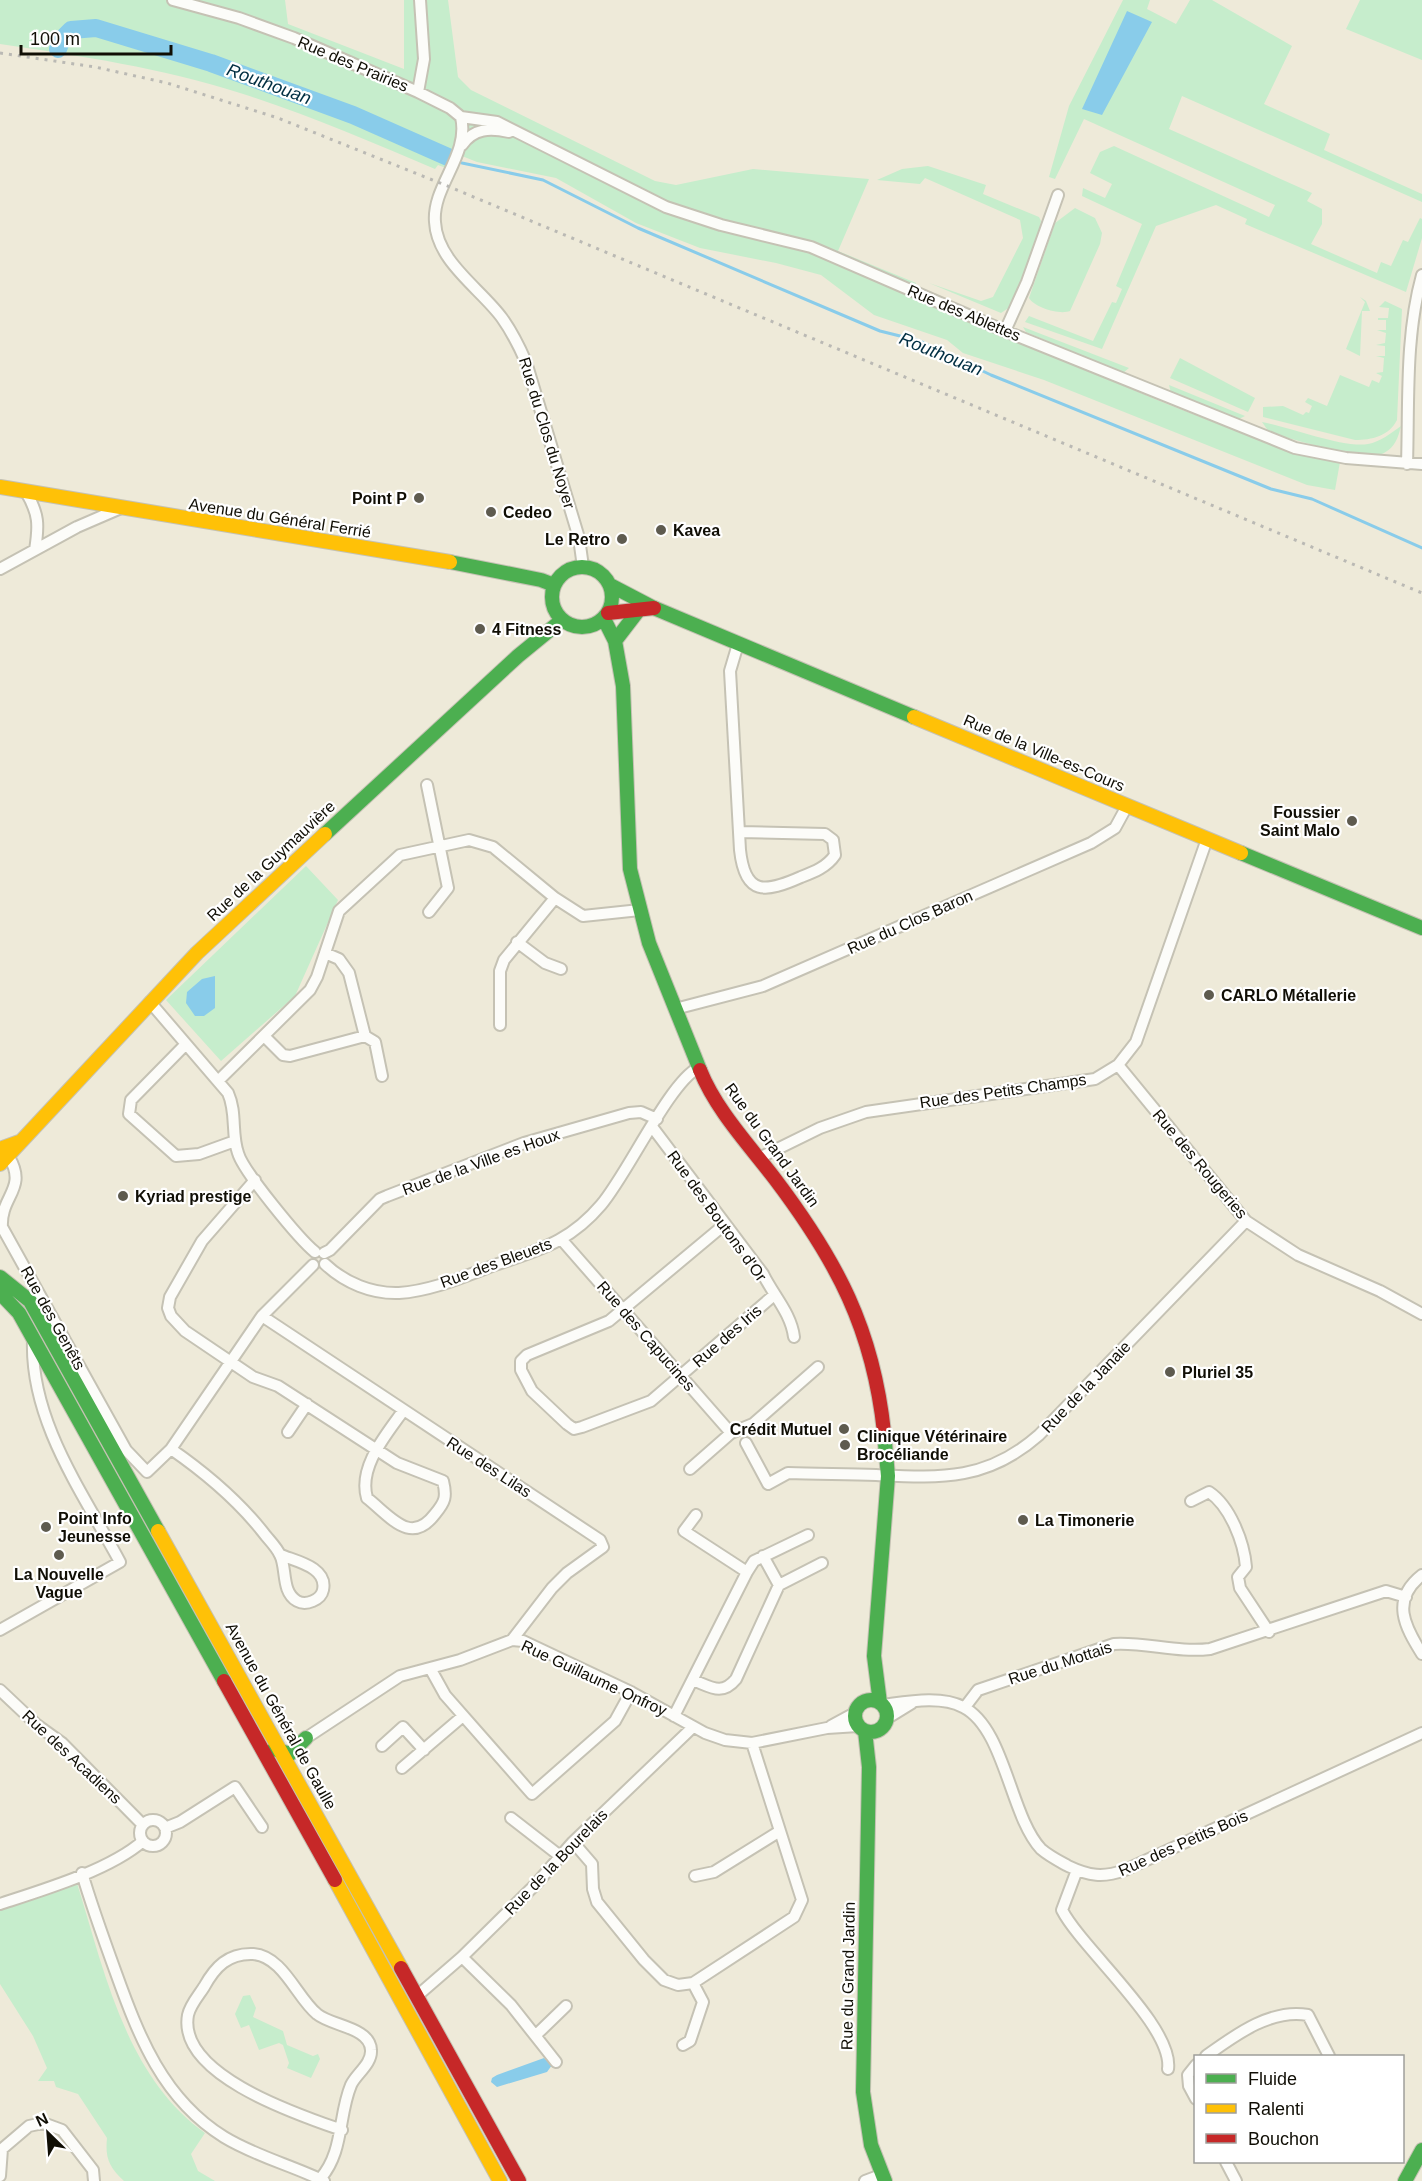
<svg xmlns="http://www.w3.org/2000/svg" width="1422" height="2181" font-family="Helvetica,sans-serif">
  <style>
    .green { fill: #c6edcc }
    .water { fill: #89ccea }
    .lines { fill: none; stroke-linecap: round; stroke-linejoin: round }
    .stream { stroke: #89ccea; stroke-width: 3 }
    .river { stroke: #89ccea; stroke-width: 18 }
    .street-casing { stroke: #c5c2b4; stroke-width: 14 }
    .fast-casing { stroke: #c5c2b4; stroke-width: 16 }
    .slow-casing { stroke: #c5c2b4; stroke-width: 16 }
    .jam-casing { stroke: #c5c2b4; stroke-width: 16 }
    .street { stroke: #fcfcf9; stroke-width: 10 }
    .fast { stroke: #4caf50; stroke-width: 14 }
    .slow { stroke: #ffc107; stroke-width: 14 }
    .jam { stroke: #c62828; stroke-width: 14 }
    .rail { stroke: #bab9b4; stroke-width: 3; stroke-dasharray: 3 6; stroke-linecap: butt }
    .poi-dot { fill: #5e5b4f; stroke: #fff; stroke-width: 2 }
    .labels { text-anchor: middle; dominant-baseline: central; stroke-width: 4.5; stroke-linejoin: round; paint-order: stroke }
    .street-label { font-size: 16px; fill: #100e05; stroke: #fff }
    .poi-label { font-size: 16px; font-weight: bold; fill: #100e05; stroke: #fff; text-anchor: start }
    .water-label { font-size: 18px; font-style: italic; fill: #012e42; stroke: #fff }
  </style>
  <rect width="100%" height="100%" fill="#eeead9"/>
  <path class="green" d="M0 0H285L288 24 404 69V0H448L458 77 471 90 655 181 676 185 753 169 869 179 838 251 916 283 915 286 837 253 1031 347 1167 404 1278 447 1340 462 1335 490 1307 485 1044 380 963 353 947 340 874 315 821 275 776 263 700 248 636 223 556 178 477 162 447 150 446 168 438 165 435 169C371 142 307 114 240 93 162 68 81 56 0 44Z
    M1123 0H1150L1147 9 1176 24 1190 0H1212L1292 46 1264 104 1330 134 1324 150 1422 194V202L1182 96 1169 129 1312 193 1307 201 1322 209V224L1311 244 1377 273 1381 262 1391 266 1403 240 1408 242 1420 218 1422 219V238L1406 292 1245 224 1247 219 1216 205 1156 226 1102 349 1025 322 1029 316 1093 341 1112 302 1116 303 1122 289 1116 286 1142 224 1082 196 1083 188 1105 198 1112 184 1090 173 1100 152 1114 146 1269 217 1275 205 1084 119 1055 179 1049 177 1069 106Z
    M1360 0H1422V60L1346 29Z
    M928 166 986 185 983 194 1039 217 1041 221 1036 248 1013 305 1001 313 929 283 981 301 993 297 1023 238 1020 220 925 178 920 184 877 180 902 169Z
    M1075 208 1095 218 1102 233 1100 244 1070 311C1060 315 1035 308 1029 298L1055 223Z
    M1360 297 1366 301 1370 311H1362L1360 356 1346 349 1365 302Z
    M1385 301 1402 309 1397 420C1389 436 1372 440 1355 440L1263 417V407L1283 406 1303 415 1306 412 1309 413 1312 406 1305 402 1308 398 1327 406 1340 375 1369 387 1372 380 1379 383 1382 376 1376 373 1383 372 1384 358 1376 356H1385V346L1376 345 1385 343 1386 333 1377 330H1386V320H1378V318H1388L1389 308 1379 307Z
    M1023 327 1129 368 1123 373 1026 332Z
    M1180 358 1255 398 1248 412 1170 378Z
    M1169 385 1245 416 1237 420 1171 393Z
    M1262 422C1290 427 1342 448 1368 444 1380 442 1391 433 1401 426 1398 438 1395 447 1384 453 1365 462 1291 439 1269 432Z
    M306 866 338 900 295 996 221 1061 166 1000Z
    M76 1880C104 1969 125 2076 205 2133L191 2154 198 2171 215 2181H124C109 2167 105 2158 107 2138L78 2094 56 2087 54 2081H38L47 2068 33 2036 0 1984V1908Z
    M250 1995 256 2008 253 2017 283 2031 287 2045 313 2056 318 2054 320 2059 311 2078 287 2068 289 2063 283 2045 279 2043 259 2050 249 2025 241 2028 235 2014 243 1996Z"/>
  <path class="water" d="M1127 11 1152 22 1102 115 1082 109Z
    M215 976V1008L204 1016H195L186 1003 187 992 202 979Z
    M544 2058 552 2065 547 2072 497 2087 491 2082 492 2078 497 2075Z"/>
  <g class="lines">
    <path class="stream" d="M462 163 543 180 638 228 880 331 920 341 991 375 1271 489 1312 499 1422 548"/>
    <path class="river" d="M58 49 62 39 71 30 96 28 211 63 353 115 448 157"/>
    <g class="street-casing">
      <path id="street" d="M173 0 239 18 294 38 418 92 450 108 461 117C470 155 432 186 435 222 437 262 481 289 502 318 512 332 519 346 526 362L579 538 583 567
        M418 92 424 59 420 0
        M461 117 497 122 666 207 721 225 811 247 1005 331 1295 448 1346 458 1422 464
        M462 145C474 128 490 128 509 132
        M1005 331 1027 282 1058 195
        M1407 464C1409 401 1405 337 1422 275
        M26 492C39 514 39 525 35 550
        M0 569 77 527 121 508
        M738 644 730 671 740 850C745 896 765 893 801 877 814 872 827 867 835 855L833 840 825 834 739 832
        M427 785 448 888 429 912
        M517 942 545 963 561 969
        M150 1002 228 1093C237 1113 231 1133 238 1153 243 1171 299 1239 315 1252
        M675 1009 763 986 1091 843 1115 828 1127 806
        M500 1025V971L504 960 555 898
        M264 1036 283 1055 290 1056 365 1036 349 973 339 959 325 953
        M365 1036 375 1042 382 1076
        M186 1044 131 1100 129 1114 176 1156 199 1154 235 1141
        M1118 1065 1246 1221 1298 1255 1380 1291 1422 1314
        M218 1081 310 990 317 977 339 911 400 855 469 840 493 847 555 898 583 916 640 910
        M653 1128 763 1274C773 1295 791 1313 794 1337
        M9 1157C28 1189 0 1196 2 1227L126 1450 147 1472 171 1449 262 1316 313 1265
        M759 1158 820 1128 866 1112 1095 1079 1118 1065 1136 1042 1207 839
        M255 1180 202 1241 170 1297 168 1308 171 1316 185 1331 253 1377 278 1386 397 1463 443 1481C447 1497 445 1502 435 1514 411 1546 391 1517 367 1498 358 1467 386 1435 403 1411
        M724 1225 609 1321 527 1355 521 1361V1370L532 1391 567 1424 574 1429 582 1427 651 1401 773 1296
        M561 1239 731 1433
        M324 1253 330 1250 380 1199 387 1196 524 1143 629 1113 641 1112 657 1119
        M325 1264C345 1283 372 1294 399 1293 432 1291 465 1276 495 1265 517 1257 539 1251 559 1240 575 1231 590 1218 601 1205 627 1175 669 1083 698 1068
        M262 1316 600 1540 603 1547 567 1573 552 1588 512 1640
        M288 1432 307 1404
        M746 1443 768 1484 788 1473C817 1474 847 1474 876 1475 941 1478 987 1481 1039 1435L1246 1221
        M171 1449C207 1474 240 1502 266 1536 271 1542 277 1548 280 1555 287 1568 281 1592 297 1601 306 1606 321 1600 323 1590 328 1567 295 1561 281 1555
        M690 1469 731 1433 753 1424 818 1367
        M1191 1501 1209 1492C1230 1506 1244 1542 1246 1567L1238 1577 1240 1588 1269 1632
        M747 1572 754 1561 808 1535
        M1422 1575C1390 1600 1405 1627 1422 1654
        M779 1585 822 1563
        M0 1630 120 1562C83 1493 30 1421 33 1340
        M430 1668 445 1695 532 1794 615 1721 631 1692
        M693 1680C711 1687 722 1696 736 1679L779 1585 763 1556
        M0 1690 37 1725 62 1743 143 1825
        M882 1705C906 1702 941 1695 963 1707 1005 1728 1010 1816 1041 1849 1049 1856 1059 1861 1068 1866 1089 1876 1103 1878 1125 1870L1422 1733
        M965 1707 978 1690 1114 1644C1146 1642 1177 1653 1210 1649L1386 1591 1406 1597
        M674 1716 747 1572 684 1531 696 1515
        M886 1719 912 1703
        M831 1726 855 1713
        M306 1738 400 1676 460 1660 512 1640 523 1641 631 1692 705 1733 725 1740 752 1743 827 1728 858 1726
        M382 1746 403 1727 424 1750
        M402 1768 463 1716
        M511 1818 560 1856
        M140 1833a13 13 0 1 1 26 0a13 13 0 1 1-26 0Z
        M165 1828 180 1822 235 1787 262 1827
        M573 1842 592 1864 593 1889 597 1902 644 1960 664 1980 678 1985 693 1983 794 1917 802 1900 752 1743
        M1077 1870 1062 1910C1082 1949 1174 2027 1168 2069
        M82 1873C92 1907 104 1940 116 1973 139 2037 163 2099 224 2137 255 2156 291 2165 324 2181
        M695 1876 714 1872 780 1831
        M0 1904C43 1890 110 1870 143 1841
        M462 1957 511 2005 556 2062
        M417 1996 462 1957 536 1884 573 1842 693 1727
        M537 2034 566 2006
        M683 2045 690 2041 703 2002 693 1983
        M1206 2056C1234 2036 1271 2008 1308 2015L1329 2056
        M1196 2065 1188 2075 1189 2086 1196 2099
        M1226 2162 1236 2181
        M0 2176 2 2149 29 2126 43 2123 62 2130 93 2170 94 2181
        M320 2179C344 2152 338 2116 351 2085 356 2074 372 2064 371 2050 370 2027 331 2026 317 2014 297 1998 283 1956 253 1954 228 1953 215 1967 204 1987 199 1995 190 2005 188 2015 177 2075 299 2115 342 2130
        M865 2181 881 2175"/>
    </g>
    <g class="fast-casing">
      <path id="fast" d="M450 562 541 580 554 585
        M552 597a30 30 0 1 1 60 0a30 30 0 1 1-60 0Z
        M610 585 654 608 914 717
        M604 619 615 641 623 686 630 869 649 943 700 1070
        M615 641 638 611
        M325 834 518 656 562 620
        M1241 853 1422 928
        M0 1277 30 1301 158 1531
        M0 1293 19 1313 224 1681
        M855 1716a16 16 0 1 1 32 0a16 16 0 1 1-32 0Z
        M880 1703 874 1656 888 1476 884 1432
        M865 1731 869 1767 863 2092 871 2145 885 2181
        M274 1749 290 1754 306 1738
        M1405 2181 1422 2150"/>
    </g>
    <g class="slow-casing">
      <path id="slow" d="M0 487 450 562
        M914 717 1241 853
        M0 1149 19 1142
        M0 1164 197 953 325 834
        M158 1531 401 1968
        M335 1880 500 2181"/>
    </g>
    <g class="jam-casing">
      <path id="jam" d="M608 613 654 608
        M700 1070C716 1110 749 1145 775 1179 837 1261 873 1329 884 1432
        M224 1681 335 1880
        M401 1968 519 2181"/>
    </g>
    <use href="#street" class="street"/>
    <use href="#fast" class="fast"/>
    <use href="#slow" class="slow"/>
    <use href="#jam" class="jam"/>
    <path class="rail" d="M0 53 95 67 167 83 278 118 445 185 1422 593"/>
  </g>
  <g class="poi-dot">
    <circle cx="419" cy="498" r="6"/>
    <circle cx="491" cy="512" r="6"/>
    <circle cx="661" cy="530" r="6"/>
    <circle cx="622" cy="539" r="6"/>
    <circle cx="480" cy="629" r="6"/>
    <circle cx="1352" cy="821" r="6"/>
    <circle cx="1209" cy="995" r="6"/>
    <circle cx="123" cy="1196" r="6"/>
    <circle cx="1170" cy="1372" r="6"/>
    <circle cx="844" cy="1429" r="6"/>
    <circle cx="845" cy="1445" r="6"/>
    <circle cx="1023" cy="1520" r="6"/>
    <circle cx="46" cy="1527" r="6"/>
    <circle cx="59" cy="1555" r="6"/>
  </g>
  <g class="labels">
    <g class="street-label">
      <text transform="translate(353 64) rotate(23)">Rue des Prairies</text>
      <text transform="translate(964 313) rotate(23)">Rue des Ablettes</text>
      <text transform="translate(547 433) rotate(73)">Rue du Clos du Noyer</text>
      <text transform="translate(280 518) rotate(9)">Avenue du Général Ferrié</text>
      <text transform="translate(1044 753) rotate(23)">Rue de la Ville-es-Cours</text>
      <text transform="translate(271 861) rotate(-43)">Rue de la Guymauvière</text>
      <text transform="translate(910 922) rotate(-24)">Rue du Clos Baron</text>
      <text transform="translate(1003 1091) rotate(-8)">Rue des Petits Champs</text>
      <text transform="translate(772 1145) rotate(54)">Rue du Grand Jardin</text>
      <text transform="translate(481 1162) rotate(-20)">Rue de la Ville es Houx</text>
      <text transform="translate(1200 1164) rotate(50)">Rue des Rougeries</text>
      <text transform="translate(717 1216) rotate(54)">Rue des Boutons d'Or</text>
      <text transform="translate(496 1263) rotate(-20)">Rue des Bleuets</text>
      <text transform="translate(53 1318) rotate(61)">Rue des Genêts</text>
      <text transform="translate(646 1336) rotate(49)">Rue des Capucines</text>
      <text transform="translate(727 1336) rotate(-41)">Rue des Iris</text>
      <text transform="translate(1086 1387) rotate(-46)">Rue de la Janaie</text>
      <text transform="translate(489 1467) rotate(33)">Rue des Lilas</text>
      <text transform="translate(1060 1663) rotate(-18)">Rue du Mottais</text>
      <text transform="translate(594 1678) rotate(25)">Rue Guillaume Onfroy</text>
      <text transform="translate(281 1716) rotate(61)">Avenue du Général de Gaulle</text>
      <text transform="translate(72 1757) rotate(43)">Rue des Acadiens</text>
      <text transform="translate(1183 1843) rotate(-24)">Rue des Petits Bois</text>
      <text transform="translate(556 1862) rotate(-46)">Rue de la Bourelais</text>
      <text transform="translate(848 1976) rotate(-89)">Rue du Grand Jardin</text>
    </g>
    <g class="poi-label">
      <text x="407" y="498" text-anchor="end">Point P</text>
      <text x="503" y="512">Cedeo</text>
      <text x="673" y="530">Kavea</text>
      <text x="610" y="539" text-anchor="end">Le Retro</text>
      <text x="492" y="629">4 Fitness</text>
      <text x="1340" y="812" text-anchor="end">Foussier<tspan x="1340" dy="18">Saint Malo</tspan></text>
      <text x="1221" y="995">CARLO Métallerie</text>
      <text x="135" y="1196">Kyriad prestige</text>
      <text x="1182" y="1372">Pluriel 35</text>
      <text x="832" y="1429" text-anchor="end">Crédit Mutuel</text>
      <text x="857" y="1436">Clinique Vétérinaire<tspan x="857" dy="18">Brocéliande</tspan></text>
      <text x="58" y="1518">Point Info<tspan x="58" dy="18">Jeunesse</tspan></text>
      <text x="1035" y="1520">La Timonerie</text>
      <text x="59" y="1574" text-anchor="middle">La Nouvelle<tspan x="59" dy="18">Vague</tspan></text>
    </g>
    <g class="water-label">
      <text transform="translate(269 84) rotate(20)">Routhouan</text>
      <text transform="translate(941 354) rotate(22)">Routhouan</text>
    </g>
  </g>
  <rect x="1194" y="2055" width="210" height="108" fill="#ffffff" stroke="#9f9f9b" stroke-width="1.5"/>
  <rect x="1206" y="2074" width="30" height="9" fill="#4caf50" stroke="#9f9f9b" stroke-width="1.5"/>
  <text x="1248" y="2085" font-size="18" fill="#100e05">Fluide</text>
  <rect x="1206" y="2104" width="30" height="9" fill="#ffc107" stroke="#9f9f9b" stroke-width="1.5"/>
  <text x="1248" y="2115" font-size="18" fill="#100e05">Ralenti</text>
  <rect x="1206" y="2134" width="30" height="9" fill="#c62828" stroke="#9f9f9b" stroke-width="1.5"/>
  <text x="1248" y="2145" font-size="18" fill="#100e05">Bouchon</text>
  <g transform="translate(48 2133) rotate(335)" stroke="#ffffff" stroke-width="4.5" paint-order="stroke">
  <path d="M0-4.5L10 22L0 15L-10 22Z" fill="#100e05"/>
  <text y="-9" font-size="16" font-weight="bold" text-anchor="middle" fill="#100e05">N</text>
  </g>
  <path d="M21 45v9h150v-9" fill="none" stroke="#100e05" stroke-width="3"/>
  <text x="30" y="45" font-size="18" fill="#100e05" stroke="#ffffff" stroke-width="4.5" paint-order="stroke">100 m</text>
</svg>
